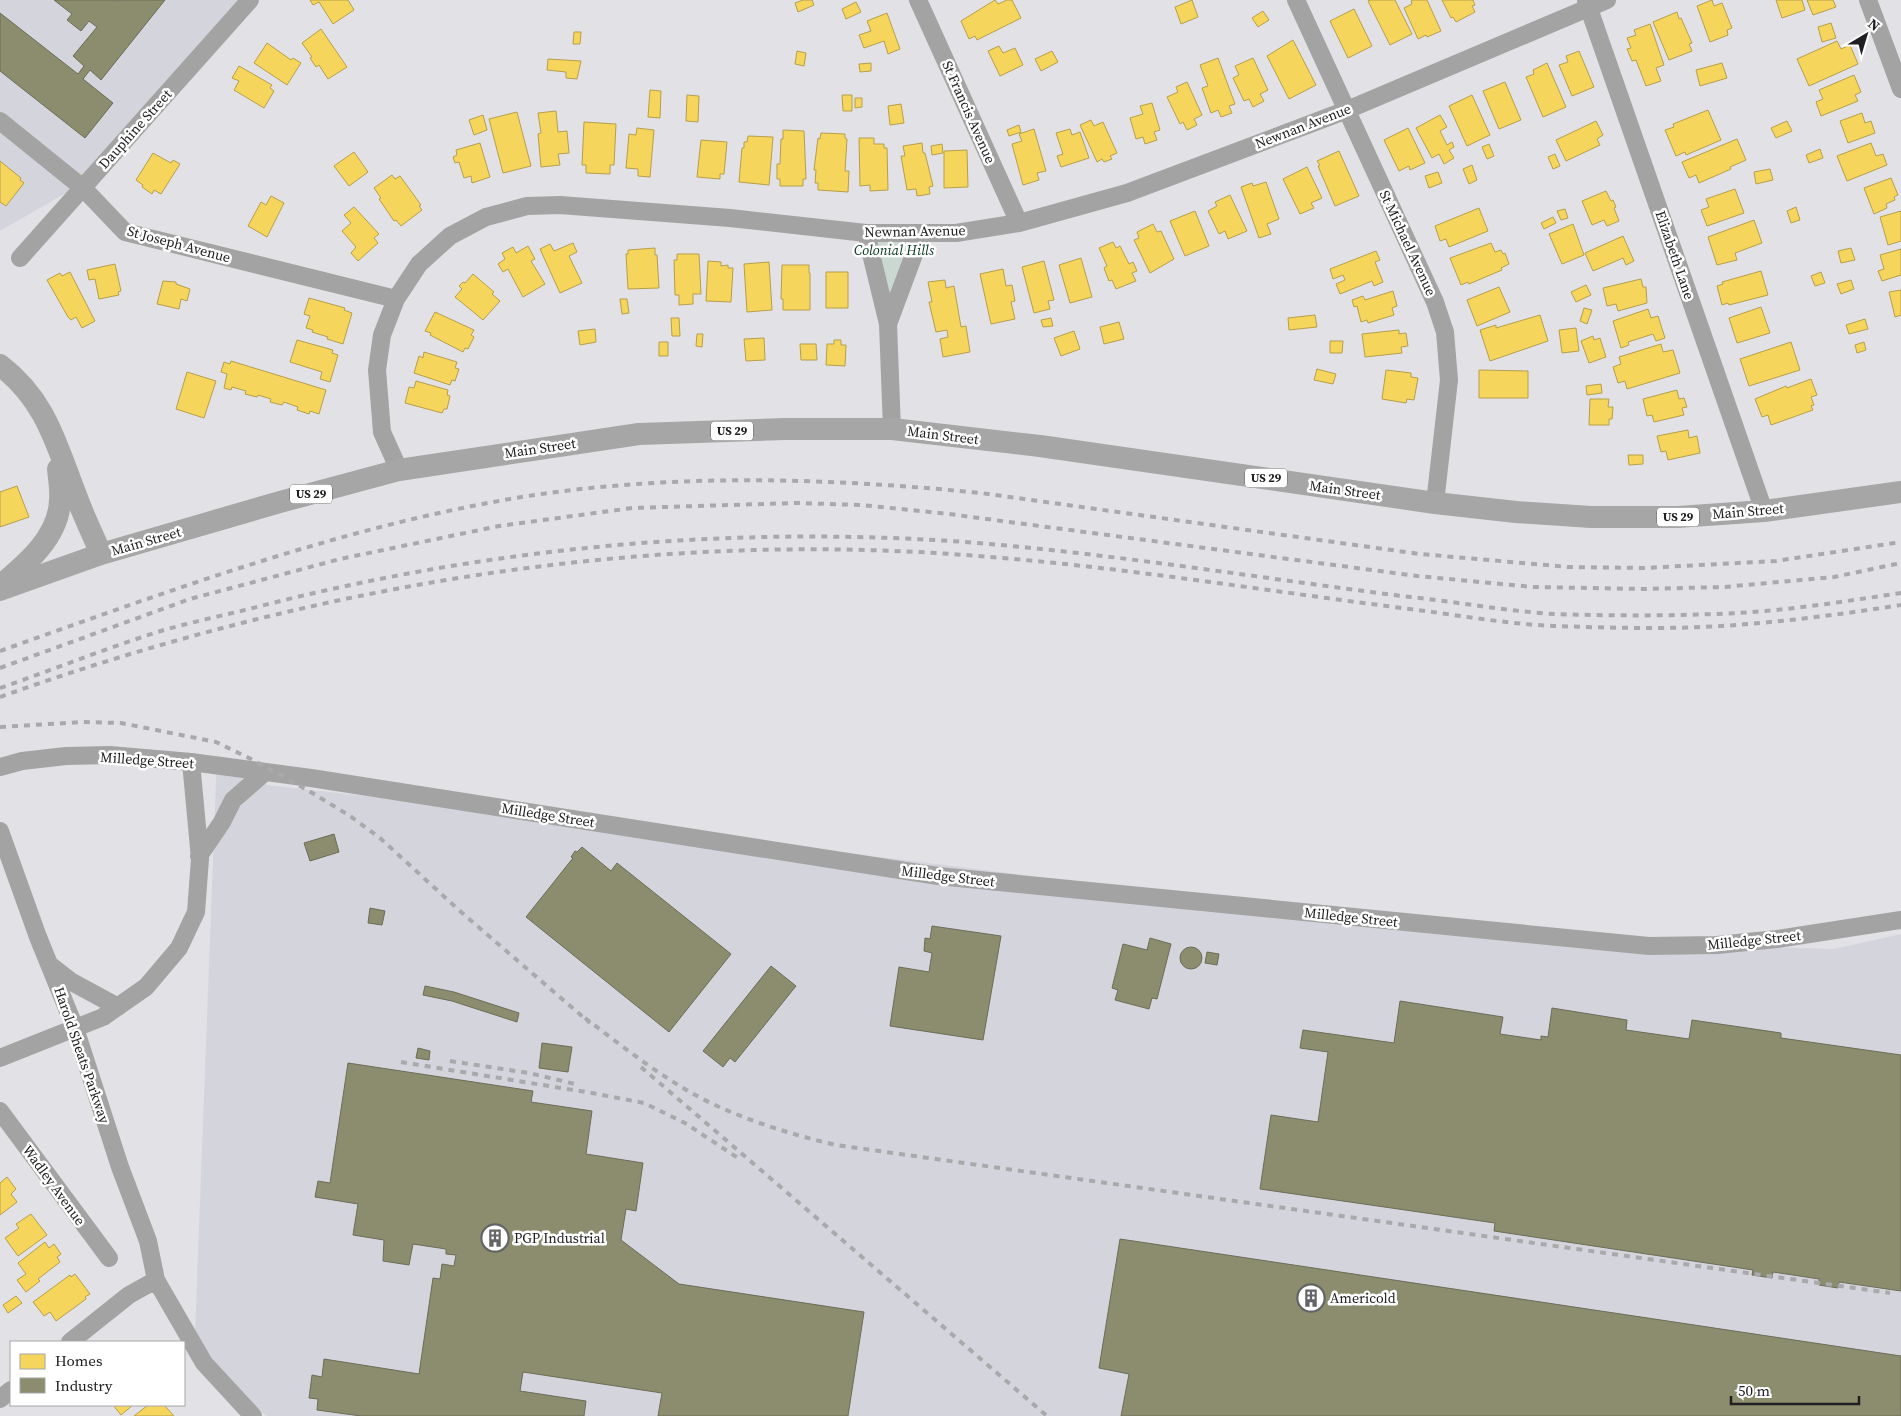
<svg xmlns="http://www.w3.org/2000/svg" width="1901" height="1416" font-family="'Source Serif 4',serif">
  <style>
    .built { fill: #d4d4dd }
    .green { fill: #c9d8d0 }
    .homes { fill: #f6d55c; stroke: #b69f4b }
    .industry { fill: #8c8c6e; stroke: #6c6c57 }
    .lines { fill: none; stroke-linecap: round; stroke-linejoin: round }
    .minor { stroke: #a3a3a3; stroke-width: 18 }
    .major { stroke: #a6a6a6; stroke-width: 22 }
    .rail { stroke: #a9a8aa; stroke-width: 4; stroke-dasharray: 6 6; stroke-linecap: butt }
    .labels { text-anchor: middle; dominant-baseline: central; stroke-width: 5; stroke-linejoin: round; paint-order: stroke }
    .shield { fill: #fff; stroke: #636364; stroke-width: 1 }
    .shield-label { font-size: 12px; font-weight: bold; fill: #202022 }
    .street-label { font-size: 14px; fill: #202022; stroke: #fff }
    .park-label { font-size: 14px; font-style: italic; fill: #06341e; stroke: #fff }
    .poi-label { font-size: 14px; fill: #202022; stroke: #fff; text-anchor: start }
  </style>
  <rect width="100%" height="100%" fill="#e2e1e6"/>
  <path class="built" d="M0 0H250L78 186 0 231Z
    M217 755 267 785 631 826 1097 884 1622 942 1834 949 1901 934V1416H267L194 1359Z"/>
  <path class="green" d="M873 233H917L892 314Z"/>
  <path class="homes" d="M310 0H348L354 10 333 24 319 2 313 5Z
    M803 0H812L814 5 798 12 795 3Z
    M995 0 998 4 1007 0H1012L1021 18 977 40 975 36 969 39 961 21Z
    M1192 0 1198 17 1181 24 1175 7Z
    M1371 0H1395L1412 34 1390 45 1368 1Z
    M1413 0H1427L1441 31 1427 37 1426 35 1418 39 1404 8 1412 4 1411 1Z
    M1442 0H1473L1475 5 1472 6 1475 12 1456 22 1453 17 1451 18Z
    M1712 0 1714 6 1722 3 1732 28 1727 30 1728 35 1710 42 1697 6Z
    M1776 0H1802L1805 10 1782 18Z
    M1807 0H1833L1836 7 1813 15Z
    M856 2 861 12 846 19 842 9Z
    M1354 9 1372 46 1348 58 1330 21Z
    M1263 11 1269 20 1258 27 1252 18Z
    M1677 12 1679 19 1681 18 1692 43 1689 44 1692 51 1669 60 1653 22Z
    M887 13 900 49 888 54 884 41 864 48 859 35 871 31 867 21Z
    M1831 23 1836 38 1822 42 1818 27Z
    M1650 24 1664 65 1656 68 1661 81 1646 86 1636 60 1632 61 1627 49 1631 48 1627 38 1636 35 1634 30Z
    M321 29 347 67 328 79 319 65 316 67 310 58 312 57 302 43Z
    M574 32H581L580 44H573Z
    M1293 40 1316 85 1289 99 1267 56Z
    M1837 41 1841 49 1850 45 1858 64 1809 86 1797 59Z
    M267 43 291 60 293 58 301 63 287 85 254 63Z
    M999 46 1003 53 1015 48 1023 65 1000 76 988 51Z
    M797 51 806 53 804 66 795 64Z
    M1052 51 1058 62 1041 71 1035 59Z
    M1579 51 1594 87 1572 96 1559 65 1568 62 1566 56Z
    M1218 58 1235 104 1229 106 1232 113 1221 117 1218 110 1211 113 1202 88 1208 86 1200 65Z
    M1253 58 1268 90 1260 94 1264 101 1253 107 1249 99 1244 101 1233 78 1239 75 1235 66Z
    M548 59 581 61 577 79 566 78V72L547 70Z
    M871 63V71L860 72 859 64Z
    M1547 63 1566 107 1543 117 1526 77 1534 74 1533 70Z
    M1722 63 1727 78 1700 86 1696 70Z
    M239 66 272 85 270 88 274 91 264 108 234 90 239 81 232 78Z
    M1854 75 1861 92 1855 95 1858 101 1821 116 1816 102 1823 99 1819 90Z
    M1187 82 1202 115 1194 119 1197 125 1187 130 1183 122 1180 124 1167 97 1178 92 1176 87Z
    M1505 82 1521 120 1499 129 1483 91Z
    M650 90 661 91 660 118 648 117Z
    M687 95 699 96 698 122 686 121Z
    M842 95H852V111H843Z
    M1472 95 1490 135 1467 146 1449 106Z
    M855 98H862V107L855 108Z
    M1152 103 1160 130 1154 132 1157 140 1145 144 1143 137 1136 139 1130 118 1143 114 1140 106Z
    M901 104 904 123 890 125 888 106Z
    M1708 110 1721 140 1686 155 1685 152 1676 156 1665 130 1674 127 1673 124Z
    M556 111 558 132 567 131 569 153 558 154 560 165 541 167 538 134 541 133 538 113Z
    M517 112 531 166 503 173 489 119Z
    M1862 113 1865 123 1871 121 1875 133 1848 143 1840 121Z
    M483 115 487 130 474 135 469 120Z
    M1440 115 1447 127 1440 131 1447 145 1452 142 1454 147 1449 150 1454 158 1444 164 1439 154 1432 158 1416 128Z
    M1091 120 1094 126 1103 122 1117 153 1110 156 1112 159 1104 162 1102 159 1097 162 1080 125Z
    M1596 121 1603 135 1597 139 1600 145 1566 161 1556 140Z
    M1787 121 1792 131 1776 138 1771 128Z
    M584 122 616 124 614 165H610V174L586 173V165H582Z
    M1019 125 1021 132 1009 136 1007 130Z
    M637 128 654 130 650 177 638 176V169L626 168 629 134 636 135Z
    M1408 128 1425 163 1410 170 1409 166 1399 171 1384 140Z
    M1034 129 1046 171 1037 173 1039 180 1023 185 1012 144 1022 141 1019 134Z
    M1070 129 1072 135 1080 132 1089 158 1061 167 1057 156 1063 154 1056 133Z
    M783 130 804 131 806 179H803V186H780V179H777V164H780L781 139H783Z
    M821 133 845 134V138L847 139 845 171H849L848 192 818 190V183H815L816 170H814L818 138 820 139Z
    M748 136 773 137 769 185 739 182 742 148H744V142H747Z
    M859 138H874V144H884V148H887L888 190 870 191V185L860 186Z
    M1737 139 1746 160 1730 167 1731 169 1699 183 1696 175 1689 178 1682 162Z
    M701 140 727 142 724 174H720V179L697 177Z
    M480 143 490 177 472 183 471 176 464 178 459 162 455 163 453 157 457 155 456 150Z
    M922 143 923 153H925L933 186 929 187 930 194 917 196 916 189 907 190 901 156H905L903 146Z
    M1871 143 1876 156 1883 154 1887 165 1847 181 1837 156Z
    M942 144 943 153 932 155 931 146Z
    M1489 144 1494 156 1487 159 1482 147Z
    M1820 149 1823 158 1809 163 1806 155Z
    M967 150 968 187 944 188V151Z
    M1339 151 1359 196 1335 206 1318 166 1320 165 1317 161Z
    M354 152 368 172 349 186 334 166Z
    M153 153 171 163 173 160 180 164 161 194 154 190 152 194 142 187 143 185 136 180Z
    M1555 154 1560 166 1553 169 1548 157Z
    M0 161 21 178 20 180 24 183 6 206 0 202Z
    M1472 165 1477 180 1469 184 1463 169Z
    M1307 167 1322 198 1311 203 1314 208 1300 214 1283 179Z
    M1770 169 1773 180 1756 184 1754 172Z
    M1438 172 1442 183 1429 188 1425 176Z
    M392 175 395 179 400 176 421 205 419 206 422 210 401 226 396 220 394 221 379 199 381 198 374 188Z
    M1891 178 1898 195 1894 197 1895 200 1886 204 1887 208 1874 214 1864 188Z
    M1266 182 1279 219 1267 224 1271 234 1259 238 1241 187 1252 183 1253 186Z
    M1735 189 1744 213 1707 226 1701 210 1709 207 1706 199Z
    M1606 191 1611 201 1613 200 1616 207 1614 208 1619 221 1607 226 1604 220 1592 225 1582 201Z
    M1230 195 1247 231 1228 239 1225 231 1219 234 1208 211 1217 206 1215 202Z
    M271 196 284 203 267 237 248 226 261 202 266 205Z
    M354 207 379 234 374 238 378 243 358 261 351 253 356 247 342 231 351 223 344 215Z
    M1796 207 1800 220 1791 223 1787 211Z
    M1479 208 1488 231 1449 247 1446 239 1440 241 1435 226Z
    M1565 209 1568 218 1561 220 1557 211Z
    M1195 211 1209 246 1185 256 1170 221Z
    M1901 211V241L1888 245 1880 217Z
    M1553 217 1556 223 1544 229 1541 223Z
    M1754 220 1762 243 1735 253 1737 260 1717 265 1708 237Z
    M1153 224 1157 232 1161 231 1174 259 1150 273 1134 240 1139 238 1137 232Z
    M1573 224 1584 255 1562 264 1549 234Z
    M1623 236 1634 261 1626 265 1623 258 1593 271 1585 253Z
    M1113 242 1116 248 1120 246 1129 264 1133 262 1137 271 1132 273 1136 281 1116 289 1112 280 1109 281 1104 268 1107 266 1099 248Z
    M573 243 577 252 569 256 582 283 560 293 540 249 550 244 554 251Z
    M1491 243 1495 252 1501 250 1503 254 1505 253 1509 264 1501 268 1502 270 1469 284 1468 282 1461 285 1450 258Z
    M528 246 535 259 531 261 545 284 523 297 508 269 503 272 498 264 505 259 502 253 513 247 516 253Z
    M655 248V255H657L659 288 628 289 626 254H628V250Z
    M1851 248 1855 260 1841 263 1838 251Z
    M1901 249V275L1882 281 1878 271 1884 269 1880 255Z
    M1376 251 1380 260 1375 262 1383 282 1374 286 1372 281 1340 294 1336 284 1345 280 1343 275 1333 279 1330 269Z
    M677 254H699L701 294H693V304L679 305V295H675L674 260H677Z
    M1081 258 1092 297 1070 303 1059 265Z
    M708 261 721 262V266L728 265V268H733L731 302 706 301Z
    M1044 261 1054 300 1048 301 1050 309 1034 313 1022 267Z
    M769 262 772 310 747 312 744 264Z
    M115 264 121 291 118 292 119 295 99 299 95 279 89 280 87 270Z
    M782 265H809V273H810V310H783V299H781Z
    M1003 269 1006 286 1012 285 1015 301 1011 302 1015 319 991 324 980 274Z
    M1761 271 1768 295 1729 305 1728 303 1722 305 1717 286 1723 284 1722 282Z
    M70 272 95 321 82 328 76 317 71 320 68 317 47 280 60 273 62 276Z
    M826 272H848V308H826Z
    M1821 272 1825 283 1815 286 1811 276Z
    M473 274 494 292 492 294 500 301 483 320 455 297 462 289 459 286 463 282 465 283Z
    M1641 279 1643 287H1646L1647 303 1618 311 1616 304 1607 306 1603 288Z
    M945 280 946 288 954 286 961 327 966 326 970 352 943 357 940 339 948 337 947 330 936 332 929 302H932L928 282Z
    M1851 280 1854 289 1841 294 1837 284Z
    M163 281 176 282V284L190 289 187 301 181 299 179 309 157 304Z
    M1586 285 1591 295 1576 302 1571 292Z
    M1499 287 1510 312 1477 326 1467 300Z
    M1901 290V315L1895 317 1889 292Z
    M1393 291 1397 306 1392 308 1394 315 1368 323 1367 320 1361 322 1357 306 1354 307 1352 300 1363 296 1365 300Z
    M309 298 345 308 344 310 352 313 343 344 327 339 328 337 312 332 313 330 306 328 310 316 304 314Z
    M620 299H627L629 313 622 314Z
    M1761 307 1770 333 1737 343 1729 318Z
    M1584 308 1592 310 1587 324 1580 321Z
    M1648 309 1651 318 1658 316 1665 338 1656 341 1653 334 1628 342 1629 345 1621 348 1613 321Z
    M435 312 474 330 471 335 474 337 468 349 465 348 463 352 430 335 431 333 425 331Z
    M1315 315 1317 327 1289 330 1288 318Z
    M1540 315 1548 341 1490 361 1480 330 1496 325V328Z
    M671 318H679L680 336H672Z
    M1051 318 1053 326 1043 327 1041 320Z
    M1865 319 1868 329 1849 334 1846 325Z
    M1119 322 1124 339 1104 344 1100 327Z
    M1576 328 1579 351 1562 353 1559 330Z
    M595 329 596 342 580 345 578 331Z
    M1399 330V334L1406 333 1408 346 1401 347 1402 353 1365 357 1362 334Z
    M1074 331 1080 349 1061 356 1054 338Z
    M697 334H703L702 347 696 346Z
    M1593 336 1594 340 1600 338 1606 357 1589 363 1581 341Z
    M764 338 765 360 746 361 744 339Z
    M297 340 333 350 332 353 338 355 330 382 320 379 322 372 290 362Z
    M834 340H841V345H846L845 366 826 365 827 344H834Z
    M1330 341H1343L1342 353H1330Z
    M659 342H668V356H659Z
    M1791 342 1800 370 1749 386 1740 359Z
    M1864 342 1866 350 1857 353 1855 345Z
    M800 344H816L817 360H801Z
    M1661 344 1663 352 1673 350 1680 373 1627 389 1625 381 1618 383 1613 367 1621 364 1619 357Z
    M424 352 457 362 455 368 459 369 455 381 452 380 450 385 414 373 419 356 423 358Z
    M231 361 326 390 319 414 310 411 309 414 297 410 298 407 284 402 282 405 270 402 271 399 258 395 257 397 245 394 246 391 232 387 231 390 224 388 227 374 221 372 224 362 230 364Z
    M1317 369 1336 374 1333 384 1314 380Z
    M1386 370 1411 373V377L1418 378 1414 400 1407 399 1406 403 1382 399Z
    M1479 370 1528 371V398H1479Z
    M187 372 216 381 204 418 176 409Z
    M1811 379 1817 395 1811 397 1814 405 1811 406 1813 410 1771 425 1768 415 1762 417 1755 399 1786 386 1787 388Z
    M416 381 448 390 447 395 450 396 447 409H444L442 413 405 403 409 387 414 388Z
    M1601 384 1602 393 1587 395 1586 386Z
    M1677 390 1679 399 1684 398 1687 407 1682 408 1684 415 1654 422 1652 415 1647 416 1643 399Z
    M1590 399H1609L1608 407H1613L1612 419H1609V425H1589Z
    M1688 430 1689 438 1697 436 1700 453 1668 460 1666 451 1661 452 1657 436Z
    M1628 455H1643V464L1629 465Z
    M17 486 29 517 0 527V492Z
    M7 1177 16 1189 11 1194 17 1202 0 1215V1183Z
    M31 1214 47 1235 18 1256 5 1238 19 1228 16 1224Z
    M45 1242 49 1248 54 1244 61 1254 57 1257 60 1262 38 1279 40 1281 26 1292 17 1280 26 1274 18 1263Z
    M75 1274 90 1294 85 1297 86 1299 56 1321 50 1312 44 1316 33 1302 70 1275 71 1277Z
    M16 1296 22 1303 8 1313 3 1305Z
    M113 1405H133L121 1415Z
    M148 1405H164L174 1416H134Z"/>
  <path class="industry" d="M54 0H115L117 1 118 0H165L101 80 90 70 83 79 113 103 85 138 0 71V13L78 74 84 66 73 56 97 27 89 21 81 31 67 20 72 14Z
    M334 834 339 852 310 861 304 843Z
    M582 847 611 871 617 863 731 954 669 1032 526 917 573 858 571 857 575 851 577 852Z
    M370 908 385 911 382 925 368 923Z
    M932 926 1001 936 983 1040 890 1026 899 967 929 972 932 953 924 951 925 938 930 939Z
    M1150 938 1171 944 1157 999 1152 998 1149 1009 1115 1000 1118 990 1112 988 1123 944 1147 950Z
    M1180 958a11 11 0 1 1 22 0a11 11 0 1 1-22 0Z
    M1207 952 1219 954 1217 965 1205 963Z
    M771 966 796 986 735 1062 730 1058 723 1067 703 1051Z
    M425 986 454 992 519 1013 517 1022 452 1001 423 995Z
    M1400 1001 1503 1017 1500 1034 1541 1040V1036L1548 1037 1552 1008 1627 1020 1626 1030 1689 1039 1692 1020 1781 1033V1038L1901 1055V1291L1839 1282 1838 1288 1819 1285V1279L1773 1272 1772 1278 1752 1275 1753 1270 1494 1231 1495 1223 1260 1189 1271 1115 1318 1122 1328 1052 1300 1048 1303 1030 1394 1043Z
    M542 1043 572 1047 568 1072 539 1068Z
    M418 1048 430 1051 429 1060 416 1058Z
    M348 1063 533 1091 531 1102 592 1111 586 1154 643 1163 636 1211 626 1209 621 1240 679 1284 864 1312 848 1416H658L662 1393 523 1372 520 1391 586 1401 584 1416H361L317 1410 318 1399 309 1398 312 1375 322 1377 324 1359 419 1374 433 1278 440 1279 442 1264 454 1266 456 1255 446 1254V1249L413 1244 409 1265 383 1261 384 1240 353 1235 358 1204 315 1197 318 1181 330 1183Z
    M1120 1239 1901 1356V1416H1121L1129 1374 1099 1368Z"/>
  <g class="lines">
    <path class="minor" d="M918 0 1019 223
      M1296 0 1435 302 1445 332 1449 380 1435 503
      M1586 0 1764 511
      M1868 0 1901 89
      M0 121 83 188 125 232 396 299
      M866 233 888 324 892 429
      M20 258 250 0
      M888 324 922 233
      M399 470 382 432 377 370 382 335 396 299 419 264 450 236 486 217 527 206 560 205 730 218 866 233H956L1019 223 1127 193 1347 110 1607 0
      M0 767 22 761 66 756 110 755 191 762 311 778 938 876 1649 946 1717 945 1777 939 1901 920
      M0 831 38 937 75 1028 120 1167 148 1241 156 1280 204 1363 253 1416
      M199 856 222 822 233 800 264 773
      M50 965 72 982 118 1007
      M0 1058 103 1017 146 987 179 948 196 912 200 859 191 762
      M0 1111 109 1258
      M70 1342 129 1295 156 1280
      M0 1399 11 1390"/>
    <path class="major" d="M0 365C46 400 56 444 76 495 83 515 93 535 101 554
      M1 585C26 564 59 537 60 500 61 490 59 479 58 469
      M0 590 101 554 280 502 399 470 639 434 785 429H892L1040 446 1435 503 1516 512 1591 517H1678L1764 511 1901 492"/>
    <path class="rail" d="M0 651C172 590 346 525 528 496 678 473 830 478 981 493L1420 554 1568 567 1644 568 1776 561 1901 542
      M0 668 190 599 340 559 499 526 632 508 796 503 862 505 949 514 1417 576 1533 587 1643 589 1724 587 1834 577 1901 563
      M0 688C55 669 109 647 164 630 192 622 221 616 249 609 486 547 734 524 978 543 1122 555 1266 579 1410 597 1458 602 1506 611 1554 614 1615 616 1677 616 1738 613 1792 610 1847 601 1901 593
      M0 697C313 585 646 529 978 556 1123 567 1266 591 1410 609 1458 615 1506 624 1554 626 1617 628 1684 630 1747 624 1799 620 1850 613 1901 605
      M0 727 83 722 121 723 216 742 251 759 309 791 350 816 380 838 461 912 590 1023
      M585 1018C626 1049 668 1083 715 1105 754 1123 794 1135 836 1145L1890 1293
      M450 1061 529 1073 575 1084
      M401 1062 592 1093 644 1103 685 1123 741 1160
      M641 1067 1047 1416"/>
  </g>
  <defs>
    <g id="building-ring" transform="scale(1.4375)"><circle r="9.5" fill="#fff" stroke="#646467" stroke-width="1.5"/><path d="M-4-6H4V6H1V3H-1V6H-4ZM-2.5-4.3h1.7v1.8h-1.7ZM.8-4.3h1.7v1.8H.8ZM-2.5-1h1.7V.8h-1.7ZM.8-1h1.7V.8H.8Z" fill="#646467"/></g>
  </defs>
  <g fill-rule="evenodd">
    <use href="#building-ring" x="495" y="1238"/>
    <use href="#building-ring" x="1311" y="1298"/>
  </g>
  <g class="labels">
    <g class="shield">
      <rect x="711" y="421.5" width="42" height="19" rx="4"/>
      <rect x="1245" y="468.5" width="42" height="19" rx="4"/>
      <rect x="290" y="484.5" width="42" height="19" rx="4"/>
      <rect x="1657" y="507.5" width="42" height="19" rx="4"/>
    </g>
    <g class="shield-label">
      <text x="732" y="431">US 29</text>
      <text x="1266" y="478">US 29</text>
      <text x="311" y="494">US 29</text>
      <text x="1678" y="517">US 29</text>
    </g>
    <g class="street-label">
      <text transform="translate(969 112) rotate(66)">St Francis Avenue</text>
      <text transform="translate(1303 126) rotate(-21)">Newnan Avenue</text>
      <text transform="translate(135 129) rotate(-48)">Dauphine Street</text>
      <text transform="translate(915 231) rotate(-1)">Newnan Avenue</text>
      <text transform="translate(1408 243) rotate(65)">St Michael Avenue</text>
      <text transform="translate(179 244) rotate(15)">St Joseph Avenue</text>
      <text transform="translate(1675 255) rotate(71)">Elizabeth Lane</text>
      <text transform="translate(943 435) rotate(7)">Main Street</text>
      <text transform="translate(540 448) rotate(-8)">Main Street</text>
      <text transform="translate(1345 490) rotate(8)">Main Street</text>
      <text transform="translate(1748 511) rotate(-5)">Main Street</text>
      <text transform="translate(146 541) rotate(-16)">Main Street</text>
      <text transform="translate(147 760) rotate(4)">Milledge Street</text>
      <text transform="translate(548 815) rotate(9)">Milledge Street</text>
      <text transform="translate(948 876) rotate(7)">Milledge Street</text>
      <text transform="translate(1351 917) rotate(6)">Milledge Street</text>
      <text transform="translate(1754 940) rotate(-6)">Milledge Street</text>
      <text transform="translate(82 1055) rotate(71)">Harold Sheats Parkway</text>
      <text transform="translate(54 1185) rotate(54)">Wadley Avenue</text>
    </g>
    <g class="park-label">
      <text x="894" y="250">Colonial Hills</text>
    </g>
    <g class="poi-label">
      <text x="514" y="1238">PGP Industrial</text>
      <text x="1330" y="1298">Americold</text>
    </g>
  </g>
  <rect x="10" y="1341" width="175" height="65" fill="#ffffff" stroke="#a6a6a7"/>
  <rect x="20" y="1354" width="25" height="15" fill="#f6d55c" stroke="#a6a6a7"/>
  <text x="55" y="1366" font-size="15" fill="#202022">Homes</text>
  <rect x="20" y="1378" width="25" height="15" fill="#8c8c6e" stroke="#a6a6a7"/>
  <text x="55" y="1391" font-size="15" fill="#202022">Industry</text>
  <g transform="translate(1866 35) rotate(38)" stroke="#ffffff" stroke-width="4" paint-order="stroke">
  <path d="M0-4L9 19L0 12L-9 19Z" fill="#202022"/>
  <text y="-8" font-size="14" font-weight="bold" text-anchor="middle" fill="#202022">N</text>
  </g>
  <path d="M1731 1396v8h128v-8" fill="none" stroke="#202022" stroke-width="2.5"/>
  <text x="1738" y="1396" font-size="15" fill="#202022" stroke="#ffffff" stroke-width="4" paint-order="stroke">50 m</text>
</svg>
